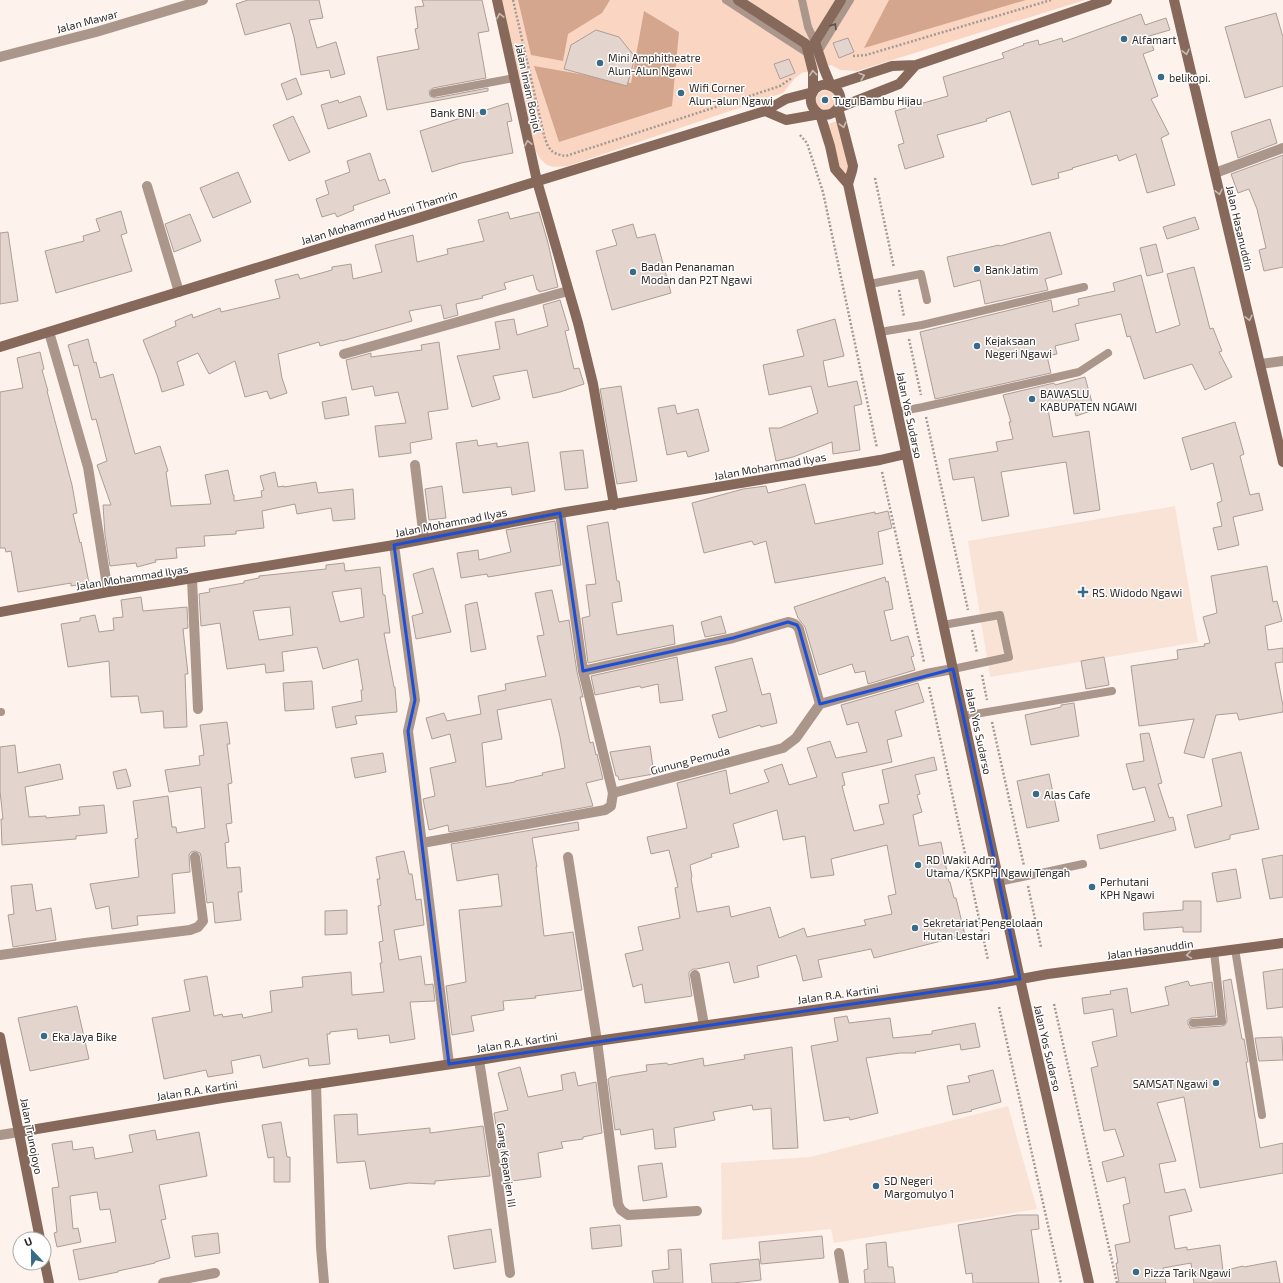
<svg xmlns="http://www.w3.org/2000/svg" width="1283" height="1283" font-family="'Exo 2',sans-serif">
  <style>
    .built { fill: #f9e3d7 }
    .green { fill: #fad6c2 }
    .forest { fill: #d3a68d }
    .building { fill: #e3d4cd; stroke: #ac9e97; fill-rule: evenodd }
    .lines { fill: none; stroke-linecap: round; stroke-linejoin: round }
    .path { stroke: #a39995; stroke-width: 2.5; stroke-dasharray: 2 2; stroke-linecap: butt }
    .lane { stroke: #aa968b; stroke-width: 8 }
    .street { stroke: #aa968b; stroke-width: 10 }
    .secondary { stroke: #86695a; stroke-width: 10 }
    .oneway { stroke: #c9bcb5 }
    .oneway2 { stroke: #5c514b }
    .marked { fill: none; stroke: #1d4ed8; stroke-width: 3; stroke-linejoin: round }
    .poi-dot { fill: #376b88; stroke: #fff; stroke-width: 1.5 }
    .labels { text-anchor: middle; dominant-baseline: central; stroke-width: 3; stroke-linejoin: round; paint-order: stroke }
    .street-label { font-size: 11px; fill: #322c29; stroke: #fff }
    .poi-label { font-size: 11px; fill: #322c29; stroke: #fff; text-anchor: start }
  </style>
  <rect width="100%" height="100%" fill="#fef2ec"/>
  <path class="built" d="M1175 506 1198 642 990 677 968 541Z
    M1008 1106 1037 1209 834 1243 831 1229 722 1240 721 1163 810 1157Z"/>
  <path class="green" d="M501 0H1085L857 71 840 70 831 65 802 73 795 78 783 93 568 166C548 168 545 167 535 150Z
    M816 100a10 10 0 1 1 20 0a10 10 0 1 1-20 0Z
    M837 121 848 165 846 175 839 167 828 124Z"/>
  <path class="forest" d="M518 0H610L602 13 568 34 563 61 531 55Z
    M889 0H1026L864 48Z
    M644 11 679 32 672 106 559 142 534 66 631 83Z"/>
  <path class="building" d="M248 0H319L323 18 309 20 317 48 336 42 345 74 331 78 329 70 301 75 294 37 290 23 245 35 236 4Z
    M422 0H482L489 31 478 33 486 78 433 88 429 91 430 96 435 98 488 88V91L387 110 377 57 419 49 415 29 418 28 415 7 424 6Z
    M1276 13 1283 37V86L1245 98 1225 27Z
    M1141 14 1145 25 1166 18 1170 30 1149 36 1154 50 1143 54 1158 96 1151 99 1169 134 1161 138 1175 185 1147 193 1136 154 1119 161 1117 155 1072 168 1073 169 1058 173 1059 178 1032 185 1010 111 986 119 987 121 937 135 944 157 905 169 898 145 904 143 895 111 948 96 943 77 1004 58 1002 53 1024 45 1023 44 1038 40 1039 45 1062 38 1063 42Z
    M596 30 619 37 635 57 627 86 564 69 571 45Z
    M848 38 854 52 839 58 833 43Z
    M789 59 795 73 780 79 774 64Z
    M296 78 302 94 287 100 281 84Z
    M360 96 367 116 328 129 321 105 338 100 339 103Z
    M508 103 512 121 507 122 513 153 461 163 432 172 420 131Z
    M293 116 310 152 289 161 273 125Z
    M1270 119 1277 143 1238 158 1231 132Z
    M370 153 379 181 385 179 390 193 353 206 354 210 337 217 335 213 322 217 316 199 329 194 325 181 350 172 347 161Z
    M1283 155V267L1264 271 1259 250 1266 248 1257 209 1249 189 1238 193 1231 174Z
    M238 172 251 202 213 218 200 188Z
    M121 211 127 233 121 235 132 271 56 293 45 251 84 241 83 236 100 231 96 219Z
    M508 212 510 219 539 212 548 243 558 287 539 292V290H537L533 275 504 283 506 289 482 296 483 298 456 304 458 315 444 319 441 305 409 311 412 321 342 341V340L320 346 319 342 278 354 282 378 287 393 270 399 267 391 245 397 235 361 209 374 198 353 177 362 184 385 162 392 157 375 143 340 176 326 175 321 192 314 193 318 220 308 221 312 280 298 275 280 298 274 300 279 332 270V267L351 264 353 279 382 272 375 245 413 235 417 262 448 254 447 249 484 241 478 220Z
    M190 214 201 241 174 252 165 224Z
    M1195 217 1199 229 1167 239 1163 227Z
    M633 224 637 238 655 234 671 293 612 310 596 251 617 245 612 230Z
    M8 232 18 301 0 304V233Z
    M1050 232 1062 274 1045 279 1048 290 985 304 980 280 954 287 947 257 999 245 1000 246Z
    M1156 244 1163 272 1147 276 1140 248Z
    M1194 267 1210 329 1213 328 1222 351 1219 352 1232 377 1205 390 1192 364 1144 379 1130 336 1127 337 1121 314 1075 324 1079 340 1055 346 1057 354 1047 356 1051 373 935 399 920 332 1051 300 1053 312 1079 305 1078 299 1115 291 1113 283 1141 275 1156 333 1180 325 1167 274Z
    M560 300 569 330 565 331 574 369 579 368 584 384 560 392 533 398 527 370 493 376 500 399 472 407 457 356 500 349 495 322 514 319 517 335 548 326 543 305Z
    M835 319 844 356 823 361 828 387 857 381 862 404 854 406 860 450 833 454 832 442 793 457 776 461 769 428H780L818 413 811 386 769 395 763 365 804 356 797 330Z
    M88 339 94 363 96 362 100 378 113 374 135 454 160 446 168 471 166 472 171 506 211 504 205 475 228 470 233 495H234V501L262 497 261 491 264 490 260 476 275 472 278 487 284 486V487L316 482 318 493 353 489 355 519 333 521 331 508 297 514 295 504 262 511 264 528 236 531V534L204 536 205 546 176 548 177 558 155 560 156 562 137 567 136 563 110 566 105 535 103 505H111L97 465 107 461 96 419 92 420 78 365 74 366 68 345Z
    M439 342 448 409 428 412 432 439 410 443 411 453 379 457 375 426 406 423 398 392 375 396 373 386 352 390 346 360 371 353V357L422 350 421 345Z
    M40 352 44 369 42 370 48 391H47L72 485 77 513 73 514 80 543 81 542 89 583 71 586V583L18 592 11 551 6 552 5 548H0V392L23 388 17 358Z
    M1085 377 1094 410 1076 416 1072 403 1048 409 1053 437 1089 431 1100 510 1074 514 1066 462 1001 472 1009 516 982 521 974 477 953 480 949 459 998 451 996 442 1013 439 1009 422H1011L1003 395 1054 383 1055 385Z
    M621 386 637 481 617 484 600 389Z
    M346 397 349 415 325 419 322 402Z
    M675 405 677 414 698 409 709 451 688 457 686 451 667 455 658 408Z
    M1235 422 1244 454 1240 456 1250 495 1259 493 1263 510 1233 517 1239 545 1218 550 1213 528 1222 526 1217 503 1222 501 1213 463 1191 470 1182 438Z
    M477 440 478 446 497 443V447L528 442 535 491 512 495 511 487 463 493 456 443Z
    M583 450 588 488 565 490 560 452Z
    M805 484 815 524 875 512V514L888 511 892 528 878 532 883 564 775 583 766 541 754 545 752 541 704 553 692 503 743 489 766 486 768 493Z
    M442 486 446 518 429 520 425 489Z
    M555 521 561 565 488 577 487 574 461 578 457 553 478 550 479 560 511 552 506 530Z
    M608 522 617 581H619L622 601 612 603 617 635 673 625 675 644 588 663 582 618 590 616 586 585 596 584 587 526Z
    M344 563 345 571 380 567 383 595H385L390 633H384L394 687H395L397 712 355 716 357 724 336 728 332 707 362 701 361 690H363L358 659 323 669 317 647 282 652 284 671 266 673 265 664 227 669 220 623 201 626 199 594 210 592 209 589 244 583V581L259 578V576L326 569V565ZM361 588 364 617 340 622 332 592ZM290 607 293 635 259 640 253 611Z
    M1267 566 1273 602 1277 601 1282 621 1265 626 1268 650 1283 648V662L1275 663 1283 706V712L1239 720 1237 713 1216 715 1204 758 1184 753 1194 719 1139 726 1131 666 1178 659 1177 650 1205 646 1204 644 1210 643 1203 617 1217 613 1211 576Z
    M433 568 451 632 416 639 412 616 423 613 413 574Z
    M885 577 886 582 888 581 893 609 884 611 891 641 908 636 914 656 911 657 915 670 868 684 865 671 855 673 852 664 819 675 805 627 798 618 794 607Z
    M552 590 559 622 569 620 577 672 583 697H580L590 743 593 742 596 755 597 754 603 779 586 783 593 806 449 832 448 825 429 830 423 799 435 796 430 768 456 762 450 734 432 739 426 718 444 713 447 721 481 714 478 696 506 690 505 684 546 676 537 636 544 635 535 593ZM551 699 560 737 565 768 542 773 543 775 515 781V782L486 787 482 743 502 739 497 710Z
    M141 597 143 611 187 607 188 628 183 629 188 674H185L187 727 164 728 163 711 141 713 138 696 111 697 109 661 68 667 61 624 80 621V618L95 615 99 632 114 630 113 618 123 617 121 600Z
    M477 602 486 649 471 652 465 605Z
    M721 616 726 633 705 637 701 622Z
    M677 657 683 700 660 703 658 684 641 688 640 686 595 695 591 676Z
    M1104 657 1109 685 1086 689 1081 661Z
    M752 658 762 695 770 693 777 723 761 727 760 725 719 738 712 715 727 711 715 667Z
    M312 681 314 709 285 711 283 683Z
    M918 683 924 702 895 711 902 736 887 740 892 762 842 773 845 785 842 786 854 831 884 824 879 805 889 803 882 770 934 757 937 770 915 775 920 794 917 795 922 812 913 815 919 846 941 842 949 882H950L954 898H956L965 935 874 958 871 949 818 960 822 977 803 981 800 967 796 955 757 966 759 977 734 983 729 962 697 969H693L689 972V976L692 996 645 1003 642 984 633 987 625 954 643 950 638 927 680 918 675 888 678 887 669 850 651 854 647 837 687 828 677 783 726 770 730 794 769 782 764 770 782 764 789 785 817 777 807 748 830 741 836 758 867 752 858 722 847 725 841 705ZM777 810 783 840 805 836 811 878 834 875 831 859 887 845 896 894 888 896 892 914 864 920 866 925 807 937 804 928 779 938 770 907 731 917 729 906 697 912 691 878 692 877 690 865 712 857 711 854 739 847 733 824Z
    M1074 703 1079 736 1031 745 1025 715 1061 707V705Z
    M227 722 230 744H227L232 783 228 784 232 823 226 824 229 842 225 843 227 868 240 867 242 892H238L241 920 215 923 213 902 207 903 201 856 200 853 195 851 191 852 189 855 190 872 172 874 175 913 137 916 138 925 112 929 109 906 96 909 90 884 139 877 135 839 138 838 133 801 168 796 172 827H176L177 833 205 828 201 787 169 792 165 770 200 765 199 756 204 755 200 725Z
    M1149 733 1162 783 1158 784 1169 818 1173 817 1176 830 1100 849 1097 835 1155 821 1145 787 1133 790 1126 764 1144 761 1140 734Z
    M15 745 18 773 60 764 63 779 25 787 29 817 46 816V818L80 815 79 807 104 805 107 833 76 836V839L2 845 1 819H3L0 791V747Z
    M650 746 654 774 619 780 618 776H616L610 752Z
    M1241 752 1259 829 1230 835V839L1195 848 1187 815 1222 806 1212 759Z
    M383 753 386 772 355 778 351 758Z
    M126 769 131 786 117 789 113 772Z
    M1049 774 1059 821 1027 828 1017 781Z
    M578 822 579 830 532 838 537 867H536L544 936 573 932 582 990 535 996 536 998 503 1001 504 1010 471 1016 474 1031 452 1035 446 986 466 982 459 910 502 906 498 874 457 881 451 844Z
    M404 851 409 874H412L416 900 421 899 424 925 394 930 399 960 421 956 425 985 433 984 435 1001 410 1002 415 1039 390 1043 389 1035 358 1039 357 1029 330 1032V1034H327L330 1064 309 1066 308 1058 263 1068 260 1055 231 1061 233 1073 208 1077 206 1070 164 1079 152 1018 190 1011 184 980 207 976 214 1016 222 1014 223 1017 242 1014 243 1018 272 1012 270 991 303 987 302 977 351 972 352 995 384 992 380 963H382L379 942 383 941 378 906 381 905 377 879H380L376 857Z
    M1283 855V897L1270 899 1262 859Z
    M1236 869 1241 898 1217 902 1212 873Z
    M32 884 36 911 51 908 56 940 13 947 8 915 14 914 11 886Z
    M1183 901H1201V932H1183V927L1144 930 1143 913 1183 910Z
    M347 910V934L325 935V911Z
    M1283 969V1007L1267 1009 1263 972Z
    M1231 979 1242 1039H1244L1248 1062H1246L1260 1148 1283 1143V1173L1200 1188 1184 1097 1157 1103 1176 1161 1159 1164 1165 1193 1185 1189 1192 1211 1169 1216 1175 1249 1187 1247V1250L1220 1245 1223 1271 1243 1266 1244 1267 1276 1261 1280 1283H1194L1191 1263 1163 1268 1166 1283H1119L1116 1263H1118L1115 1245 1130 1242 1123 1205 1130 1203 1125 1177 1107 1182 1102 1162 1124 1156 1115 1129 1104 1131 1091 1068 1098 1066 1092 1042 1117 1036 1113 1009 1084 1014 1082 998 1111 994 1110 991 1127 988 1131 1013 1169 1005 1165 987 1188 981 1190 986 1212 982 1216 1016 1192 1018 1188 1020V1024L1190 1028H1193L1222 1026 1225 1025 1227 1021 1223 981Z
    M77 1006 89 1059 30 1071 18 1018Z
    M847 1016 849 1023 890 1018 893 1038 932 1034V1031L975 1023 980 1047 961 1050 960 1044 915 1052 916 1053H900L866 1058 878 1113 850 1120 849 1117 824 1121 811 1046 838 1041 834 1018Z
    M1282 1037 1283 1060 1259 1061 1255 1038Z
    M792 1047 798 1148 773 1149 771 1108 753 1110 752 1105 713 1112 715 1120 674 1128 676 1147 655 1149 653 1129 621 1135 620 1129 615 1130 608 1079 611 1077 647 1071 646 1065 667 1063 668 1065 703 1058 704 1066 745 1059 744 1055Z
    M520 1067 528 1097 563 1090 561 1075 575 1072 578 1086 596 1082 602 1133 583 1137V1139L561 1142 563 1148 538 1153 541 1177 505 1182 494 1113 508 1110 498 1073Z
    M993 1070 1001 1102 971 1110 972 1111 953 1115 947 1086 970 1082 968 1076Z
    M357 1114 358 1135 430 1128V1133L483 1126 490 1176 435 1181V1184L409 1183 370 1189 365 1161 337 1163 334 1115Z
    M281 1122 287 1157H290V1182H274V1157L268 1158 262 1125Z
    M155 1130 157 1140 199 1132 207 1176 159 1185 166 1219 161 1220 170 1258 155 1262V1263L118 1271V1272L79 1280 73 1250 116 1242 110 1209 100 1210 97 1192 70 1196 73 1229 78 1228 81 1242 57 1247 54 1233 57 1232 52 1188 59 1187 52 1144 72 1141 73 1150 93 1147 95 1159 133 1152 129 1135Z
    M662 1163 667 1197 643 1201 638 1166Z
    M1017 1215H1038L1039 1229 1031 1230 1039 1283H973L972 1273 966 1274 958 1225Z
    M620 1225 622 1246 592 1249 590 1228Z
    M491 1229 496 1262 454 1269 448 1236Z
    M218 1233 220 1253 195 1257 192 1236Z
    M822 1236 824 1258 761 1264 759 1242Z
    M886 1242 888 1267H893L895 1283H865L864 1270 868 1269 866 1244Z
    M681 1249 683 1283H654L652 1271 669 1269 668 1250Z
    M759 1259 761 1280 733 1283H712L710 1264Z"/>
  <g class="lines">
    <path class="path" d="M513 0 544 135C548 149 551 154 566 156L780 86 792 78
      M853 56 866 55 1051 0
      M800 135 807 143 823 192 877 448
      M875 178 894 268
      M899 290 904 317
      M909 339 921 395
      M926 417 968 610
      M882 472 924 662
      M972 630 977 653
      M982 675 987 700
      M929 687 988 960
      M992 722 1024 866
      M1028 886 1041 947
      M1054 1004 1117 1283
      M999 1007 1061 1283"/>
    <path class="lane" d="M726 0 809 54
      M802 0 808 27 815 42
      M818 52 850 0
      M434 93 514 78
      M870 284 921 274 927 300
      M880 332 922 325 1084 287
      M897 412 923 407 1079 372 1108 353
      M943 625 1000 615 1009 657 953 669
      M0 712H1
      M963 716 1112 691
      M999 882 1083 864
      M1235 949 1262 1115
      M1193 1023 1222 1021 1214 952"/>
    <path class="street" d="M0 57 96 32 203 0
      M1215 173 1283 148
      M147 186 179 292
      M49 332 88 467 108 592
      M344 354 568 291
      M1260 364 1283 361
      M415 465 424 539
      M560 513 583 671 613 793
      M394 545 415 700 408 731 449 1064
      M192 579 198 709
      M583 671 733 638 788 622C794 623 796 624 799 629L820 704
      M422 843 605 810 611 806 613 793 783 748 796 738 820 704 926 674 953 669
      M568 857 597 1041 618 1204 621 1210 628 1215 697 1211
      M0 955 85 943 190 930 198 927 203 921 195 857
      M695 975 704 1025
      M479 1060 497 1176 510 1273
      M316 1084 321 1247 324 1283
      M0 1135 19 1132
      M839 1253 844 1283
      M163 1283 215 1273"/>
    <path class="secondary" d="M497 0 537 181 578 323 593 384 614 505
      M841 0 815 42 824 69 831 86 892 66 916 65 1107 0
      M1174 0 1283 462
      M916 65 899 84 838 108 853 166 852 171 848 184 1020 979 1089 1283
      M765 111 786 120 820 114C839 120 849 93 831 86 813 79 802 104 820 114
      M820 114 830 146 835 169 848 184
      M0 347 765 111 786 99 813 92V72L806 44 738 0
      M0 612 108 592 394 545 560 513 880 460 906 454
      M0 1037 40 1239
      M19 1132 222 1098 479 1060 597 1041 994 984 1048 974 1283 943
      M44 1259 49 1283"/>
  </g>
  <defs><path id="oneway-chevron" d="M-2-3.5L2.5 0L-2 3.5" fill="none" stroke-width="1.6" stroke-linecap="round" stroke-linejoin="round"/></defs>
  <g class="oneway">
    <use href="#oneway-chevron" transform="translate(500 16) rotate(-102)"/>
    <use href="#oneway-chevron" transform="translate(1186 52) rotate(77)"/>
    <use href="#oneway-chevron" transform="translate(813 73) rotate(-96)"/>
    <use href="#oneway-chevron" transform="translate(862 76) rotate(-19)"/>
    <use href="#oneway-chevron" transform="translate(843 125) rotate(75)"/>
    <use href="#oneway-chevron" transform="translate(528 143) rotate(-102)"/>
    <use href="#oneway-chevron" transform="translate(1219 192) rotate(77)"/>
    <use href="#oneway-chevron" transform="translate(1249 318) rotate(77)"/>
    <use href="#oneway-chevron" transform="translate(1189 955) rotate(172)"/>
  </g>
  <use class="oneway2" href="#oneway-chevron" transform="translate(834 26) rotate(-58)"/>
  <path class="marked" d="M560 513 583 671 733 638 788 622 797 625 799 629 820 704 953 669 1020 979 449 1064 408 731 415 700 394 545Z"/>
  <g class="poi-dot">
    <circle cx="1124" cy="39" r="4"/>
    <circle cx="600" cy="63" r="4"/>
    <circle cx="1161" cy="77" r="4"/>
    <circle cx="681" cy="93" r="4"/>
    <circle cx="825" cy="100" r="4"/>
    <circle cx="483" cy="112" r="4"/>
    <circle cx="977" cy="269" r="4"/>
    <circle cx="633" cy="272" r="4"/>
    <circle cx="977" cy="346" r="4"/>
    <circle cx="1032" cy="399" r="4"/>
    <path d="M1081 586h4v4h4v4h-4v4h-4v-4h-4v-4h4z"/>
    <circle cx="1036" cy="794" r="4"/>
    <circle cx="918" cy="865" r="4"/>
    <circle cx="1092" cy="887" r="4"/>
    <circle cx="915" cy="928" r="4"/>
    <circle cx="44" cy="1036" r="4"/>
    <circle cx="1216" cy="1083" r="4"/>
    <circle cx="876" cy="1186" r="4"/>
    <circle cx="1136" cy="1272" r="4"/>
  </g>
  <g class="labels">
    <g class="street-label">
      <text transform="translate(87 21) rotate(-15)">Jalan Mawar</text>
      <text transform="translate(529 88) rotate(78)">Jalan Imam Bonjol</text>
      <text transform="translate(379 217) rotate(-17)">Jalan Mohammad Husni Thamrin</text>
      <text transform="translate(1240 228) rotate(77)">Jalan Hasanuddin</text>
      <text transform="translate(910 415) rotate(78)">Jalan Yos Sudarso</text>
      <text transform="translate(770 466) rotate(-10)">Jalan Mohammad Ilyas</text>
      <text transform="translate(451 522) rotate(-11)">Jalan Mohammad Ilyas</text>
      <text transform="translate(132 577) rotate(-9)">Jalan Mohammad Ilyas</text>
      <text transform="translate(979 731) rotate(78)">Jalan Yos Sudarso</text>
      <text transform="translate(690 760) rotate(-15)">Gunung Pemuda</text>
      <text transform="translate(1150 949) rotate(-8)">Jalan Hasanuddin</text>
      <text transform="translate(838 994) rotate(-8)">Jalan R.A. Kartini</text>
      <text transform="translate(517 1042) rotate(-9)">Jalan R.A. Kartini</text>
      <text transform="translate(1048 1048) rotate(77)">Jalan Yos Sudarso</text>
      <text transform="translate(197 1090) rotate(-9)">Jalan R.A. Kartini</text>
      <text transform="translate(32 1136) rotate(79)">Jalan Trunojoyo</text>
      <text transform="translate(507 1165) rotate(82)">Gang Kepanjen III</text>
    </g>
    <g class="poi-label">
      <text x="1132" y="39">Alfamart</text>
      <text x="608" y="57">Mini Amphitheatre<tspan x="608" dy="13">Alun-Alun Ngawi</tspan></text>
      <text x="1169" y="77">belikopi.</text>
      <text x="689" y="87">Wifi Corner<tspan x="689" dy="13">Alun-alun Ngawi</tspan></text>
      <text x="833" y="100">Tugu Bambu Hijau</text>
      <text x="475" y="112" text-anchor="end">Bank BNI</text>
      <text x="641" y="266">Badan Penanaman<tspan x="641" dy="13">Modan dan P2T Ngawi</tspan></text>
      <text x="985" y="269">Bank Jatim</text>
      <text x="985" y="340">Kejaksaan<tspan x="985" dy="13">Negeri Ngawi</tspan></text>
      <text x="1040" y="393">BAWASLU<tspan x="1040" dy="13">KABUPATEN NGAWI</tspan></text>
      <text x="1092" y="592">RS. Widodo Ngawi</text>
      <text x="1044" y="794">Alas Cafe</text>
      <text x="926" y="859">RD Wakil Adm<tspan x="926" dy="13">Utama/KSKPH Ngawi Tengah</tspan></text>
      <text x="1100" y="881">Perhutani<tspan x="1100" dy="13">KPH Ngawi</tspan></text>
      <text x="923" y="922">Sekretariat Pengelolaan<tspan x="923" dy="13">Hutan Lestari</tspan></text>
      <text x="52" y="1036">Eka Jaya Bike</text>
      <text x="1208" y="1083" text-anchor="end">SAMSAT Ngawi</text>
      <text x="884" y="1180">SD Negeri<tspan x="884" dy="13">Margomulyo 1</tspan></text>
      <text x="1144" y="1272">Pizza Tarik Ngawi</text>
    </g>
  </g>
  <g transform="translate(32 1251) rotate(338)"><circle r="19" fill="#ffffff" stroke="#adaba9"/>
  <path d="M0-3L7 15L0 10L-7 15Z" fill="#376b88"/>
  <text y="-6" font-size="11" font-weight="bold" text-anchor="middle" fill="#322c29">U</text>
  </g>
</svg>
